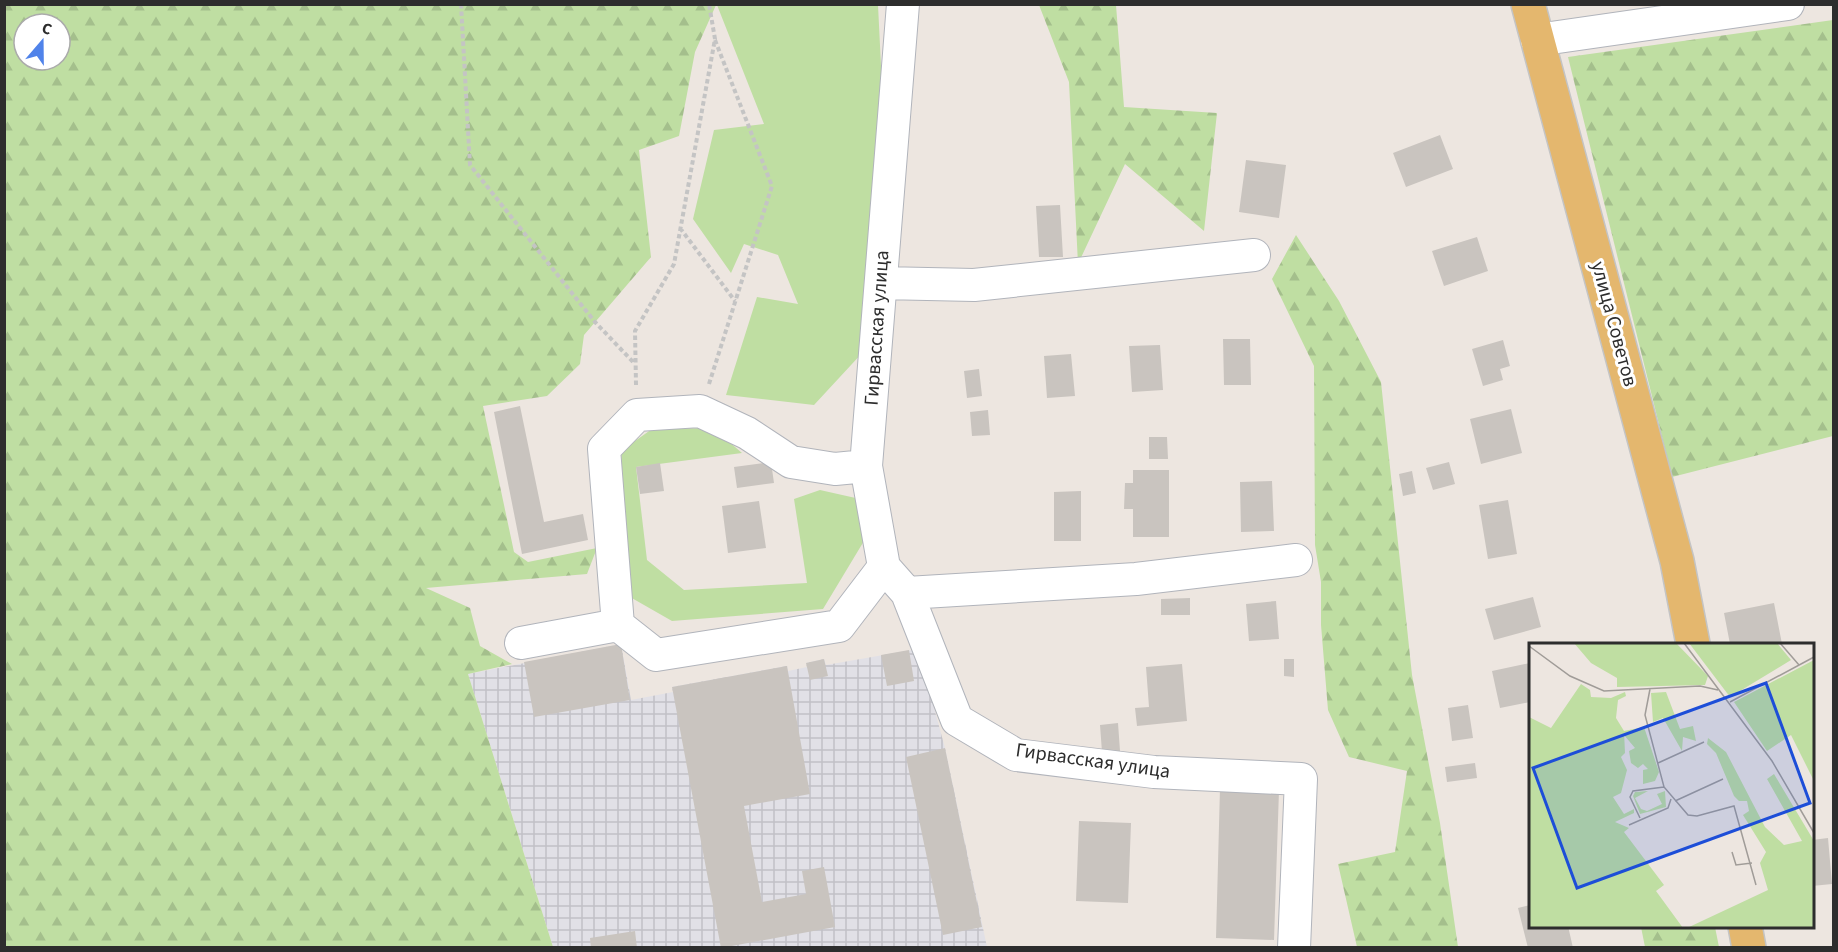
<svg xmlns="http://www.w3.org/2000/svg" width="1838" height="952" font-family="'Source Sans 3',sans-serif">
  <style>
    .industrial { fill: url(#industrial-grid) }
    .green { fill: #bfdea2 }
    .forest { fill: url(#forest-firs); fill-rule: evenodd }
    .building { fill: #c9c4bf }
    .lines { fill: none; stroke-linecap: round; stroke-linejoin: round }
    .minor-casing { stroke: #b1b4bb; stroke-width: 34 }
    .major-casing { stroke: #c4c4c4; stroke-width: 36 }
    .path { stroke: #c4c4c4; stroke-width: 4; stroke-dasharray: 4.5 3; stroke-linecap: butt }
    .minor { stroke: #fff; stroke-width: 32 }
    .major { stroke: #e4b76e; stroke-width: 33 }
    .labels { text-anchor: middle; dominant-baseline: central; stroke-width: 6; stroke-linejoin: round; paint-order: stroke }
    .street-label { font-size: 20px; fill: #2d2d2d; stroke: #fff }
    .inset-road { fill: none; stroke: #a09c98; stroke-width: 1.5 }
    .view { fill: #1d4ed8; fill-opacity: 0.15; stroke: #1d4ed8; stroke-width: 3 }
    .inset-edge { fill: none; stroke: #2d2d2d; stroke-width: 3 }
  </style>
  <defs>
    <pattern id="industrial-grid" width="8" height="8" patternUnits="userSpaceOnUse" patternTransform="scale(1.5)"><rect width="8" height="8" fill="#e1e0e6"/><path d="M0 4h8M4 0v8" fill="none" stroke="#c1c0c6"/></pattern>
    <pattern id="forest-firs" width="22" height="20" patternUnits="userSpaceOnUse" patternTransform="scale(1.5)"><rect width="22" height="20" fill="#bfdea2"/><path d="M5 1l3.5 6h-7zM16 11l3.5 6h-7z" fill="#a4bf8c"/></pattern>
  </defs>
  <rect width="100%" height="100%" fill="#ede6e0"/>
  <path class="industrial" d="M621 644 631 700 673 692 672 687 787 666 788 671 807 667 806 663 824 659 826 665 918 649 945 748 987 947H553L468 674Z"/>
  <path class="green" d="M717 5H878L885 147 864 351 814 405 726 395 757 297 798 304 778 255 744 244 731 273 693 219 714 130 764 124Z
    M713 428 742 453 636 467 647 560 684 590 807 583 794 499 820 490 860 499 867 536 823 609 672 621 630 597 621 451 652 429Z"/>
  <path class="forest" d="M5 5H716L695 52 679 136 639 150 651 257 584 335 580 364 547 396 483 406 514 552 528 562 597 548 587 574 426 588 470 608 480 646 512 664 468 674 553 947 5 948ZM24 24H60V60H24Z
    M1039 5H1116L1124 107 1217 113 1204 231 1125 164 1078 264 1069 82Z
    M1833 20V436L1672 477 1568 57Z
    M1296 235 1339 301 1381 382 1412 675 1440 823 1458 947H1357L1338 864 1395 852 1407 771 1349 757 1328 710 1321 625V582L1315 545 1314 366 1272 279Z
    M1641 927H1715L1719 947H1645Z"/>
  <path class="building" d="M1440 135 1453 169 1406 187 1393 153Z
    M1246 160 1286 165 1279 218 1239 212Z
    M1060 205 1063 257H1039L1036 206Z
    M1477 237 1488 271 1444 286 1432 251Z
    M1223 339H1250L1251 385H1224Z
    M1503 340 1510 366 1500 369 1503 380 1483 386 1472 349Z
    M1160 345 1163 390 1132 392 1129 346Z
    M1071 354 1075 396 1047 398 1044 356Z
    M979 369 982 396 967 398 964 371Z
    M520 406 544 522 583 514 588 540 522 554 494 412Z
    M1511 409 1522 453 1481 464 1470 419Z
    M988 410 990 435 972 436 970 412Z
    M1149 437H1167L1168 459H1149Z
    M771 462 774 483 737 488 734 467Z
    M1449 462 1455 484 1433 490 1426 468Z
    M660 463 664 491 640 494 636 467Z
    M1133 470H1169V537H1133V509H1124L1125 483H1133Z
    M1412 471 1416 493 1403 496 1399 474Z
    M1272 481 1274 531 1241 532 1240 482Z
    M1081 491V541H1054V492Z
    M1508 500 1517 554 1488 559 1479 505Z
    M759 501 766 548 728 553 722 506Z
    M1533 597 1541 627 1494 640 1485 609Z
    M1190 598V615H1161V599Z
    M1276 601 1279 639 1249 641 1246 604Z
    M1774 603 1782 644H1730L1724 613Z
    M621 644 630 700 534 717 524 662Z
    M909 650 914 681 887 686 881 655Z
    M824 659 828 676 810 680 806 663Z
    M1284 659H1294V677L1284 676Z
    M1530 663V702L1500 708 1492 671Z
    M1182 664 1187 721 1137 726 1135 708 1149 707 1146 667Z
    M787 666 810 794 744 806 762 902 806 894 802 871 824 867 835 927 721 948 672 687Z
    M1468 705 1473 738 1452 741 1448 708Z
    M1118 723 1120 751 1102 752 1100 725Z
    M945 748 982 927 943 935 906 757Z
    M1475 763 1477 778 1447 782 1445 767Z
    M1220 788 1279 790 1274 940 1216 938Z
    M1079 821 1131 823 1128 903 1076 901Z
    M1828 838 1832 884 1812 886V840Z
    M1530 905V926H1568L1573 948H1528L1518 908Z
    M635 931 637 948H591L590 938Z"/>
  <g class="lines">
    <g class="minor-casing">
      <path id="minor" d="M903 4 866 466 884 567 907 593 957 720 1016 755 1154 772 1301 779 1294 948
        M1537 40 1788 4
        M881 283 974 285 1254 255
        M907 593 1136 579 1296 560
        M618 625 604 449 637 415 700 411 747 433 791 462 835 469 866 466
        M521 643 618 625 656 655 839 626 884 567"/>
    </g>
    <g class="major-casing">
      <path id="major" d="M1528 4 1677 561 1693 644
        M1745 926 1749 948"/>
    </g>
    <path class="path" d="M461 4 470 165 595 322 635 364
      M680 228 735 301
      M709 384 772 186 715 40
      M636 385 635 331 674 264 715 39 709 4"/>
    <use href="#minor" class="minor"/>
    <use href="#major" class="major"/>
  </g>
  <g class="labels">
    <g class="street-label">
      <text transform="translate(1614 324) rotate(75)">улица Советов</text>
      <text transform="translate(877 328) rotate(-86)">Гирвасская улица</text>
      <text transform="translate(1093 761) rotate(8)">Гирвасская улица</text>
    </g>
  </g>
  <g transform="translate(1529 643)">
    <rect width="285" height="285" fill="#ede6e0"/>
    <path d="M115 84 130 129 126 138 114 141V127L119 126 114 121 109 125 102 120 100 108 106 105 95 92V88ZM119 148 106 155 112 166 118 168 133 161 128 151 136 148 137 164 111 171 104 153 106 149Z" fill="#bfdea2"/>
    <path d="M45 0H147L179 33 176 42 88 44V35L62 20ZM160 0H248L262 17 201 54ZM285 17V138L262 92 238 108 205 59ZM52 41 61 47 62 54 82 55 96 49 97 53 89 57 87 75 95 88 96 110 92 114 98 127 92 150 84 154 95 171 105 166V170L86 179 100 185 95 189 135 242 127 248 154 285H0V74L22 85ZM137 49 151 86 164 83 167 98 154 94 153 108 134 75 124 79 122 50ZM179 95 197 109 236 184 255 202 273 198 238 136 245 131 285 198V285H158L239 247 231 220 237 209 214 172 220 168 218 158H210L205 153 187 110 178 101Z" fill="#bfdea2"/>
    <path class="inset-road" d="M155 0 243 118 285 190M251 0 270 22M0 3 41 33 75 48 171 43 189 47M121 46 116 72 135 144 159 172 168 173 205 163 227 242M201 59 285 14M129 120 175 99M146 158 194 136M111 175 101 154 104 148 135 144M100 182 139 165 142 156M203 209 207 222 223 220"/>
    <path class="view" d="M237 40 281 160 48 245 4 125Z"/>
    <rect width="285" height="285" class="inset-edge"/>
  </g>
  <rect width="1838" height="952" fill="none" stroke="#2d2d2d" stroke-width="12"/>
  <g transform="translate(42 42) rotate(20)"><circle r="28" fill="#ffffff" stroke="#ababab" stroke-width="1.5"/>
  <path d="M0-4.5L10 22L0 15L-10 22Z" fill="#5083ea"/>
  <text y="-9" font-size="16" font-weight="bold" text-anchor="middle" fill="#2d2d2d">С</text>
  </g>
</svg>
